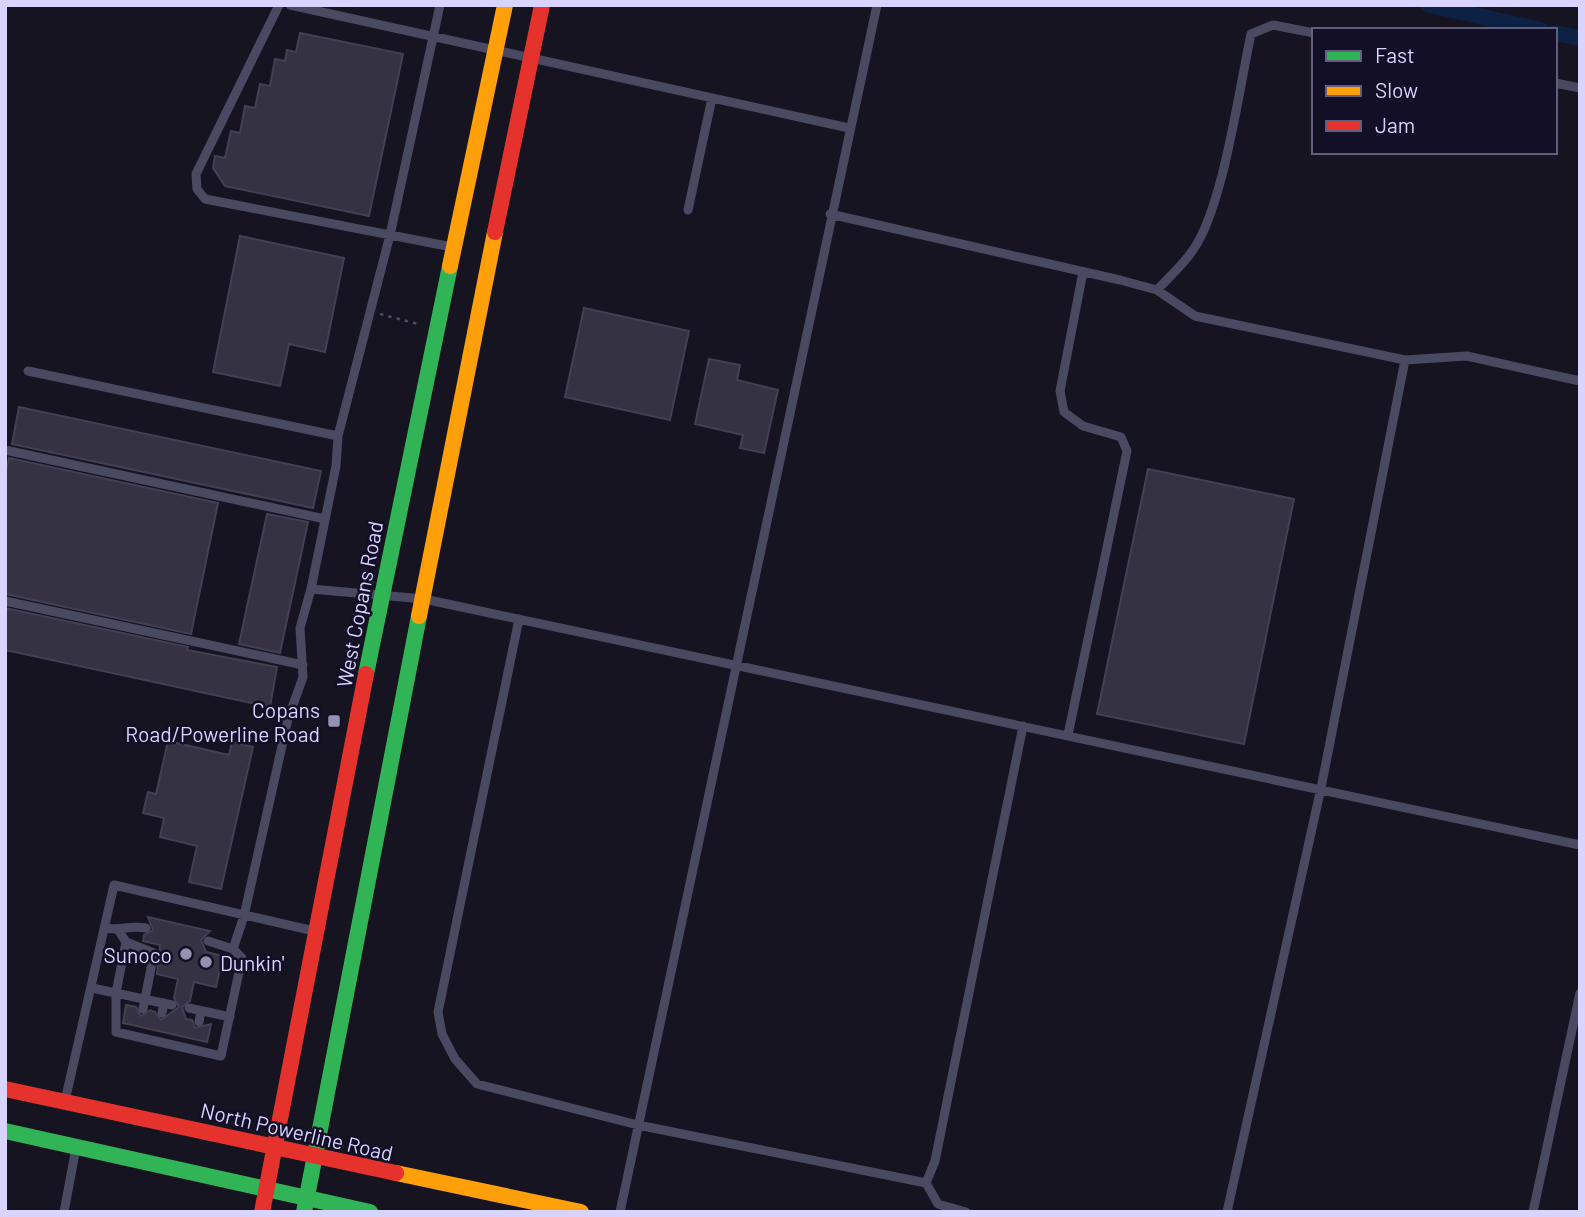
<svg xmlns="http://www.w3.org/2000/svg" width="1585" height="1217" font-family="Barlow,sans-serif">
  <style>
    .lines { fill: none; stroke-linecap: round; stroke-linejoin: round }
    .canal { stroke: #0d2144; stroke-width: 16 }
    .building { fill: #343243; stroke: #433f54; stroke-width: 2 }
    .path { stroke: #44505f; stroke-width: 2.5; stroke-dasharray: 3.5 5; stroke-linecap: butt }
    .lane { stroke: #4a4962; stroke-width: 9 }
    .fast { stroke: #30b455; stroke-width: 16 }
    .slow { stroke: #ff9f0a; stroke-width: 16 }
    .jam { stroke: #e5322d; stroke-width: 16 }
    .poi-dot { fill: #9591b1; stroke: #130f26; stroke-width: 2.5 }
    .labels { text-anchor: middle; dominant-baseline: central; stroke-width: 5; stroke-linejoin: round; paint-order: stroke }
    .street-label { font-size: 21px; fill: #d9d4ff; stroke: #130f26 }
    .poi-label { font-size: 21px; fill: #d9d4ff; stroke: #130f26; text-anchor: end }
  </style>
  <rect width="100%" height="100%" fill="#161421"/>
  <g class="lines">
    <path class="canal" d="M1429 5 1541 30
      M1555 33 1580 38"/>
  </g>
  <path class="building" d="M300 33 403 54 369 216 225 186 213 168 215 156 225 158 231 131 240 133 245 106 255 108 260 84 270 86 275 59 285 61 287 50 296 52Z
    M240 236 344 258 325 352 289 344 280 386 213 372Z
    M584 308 689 331 670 420 565 397Z
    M709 359 740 365 737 380 778 390 764 453 740 448 743 435 695 424Z
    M19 407 321 471 313 508 12 444Z
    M9 458 218 503 191 634 5 594V476Z
    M1148 469 1294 499 1244 744 1097 714Z
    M267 514 308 522 280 653 239 644Z
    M5 608 188 647 187 650 277 667 270 707 5 650Z
    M168 741 229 755 232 742 253 747 221 889 189 882 197 846 160 837 164 818 143 813 148 792 156 794Z
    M148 917 210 931 201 940 206 952 223 956 216 987 194 982 190 1001 182 1007 186 1019 192 1020 195 1028 211 1024 207 1042 123 1023 126 1005 136 1007 141 1016 150 1010 155 1012 161 1020 179 1007 174 998 178 979 157 974 160 945 143 941 144 935 153 930Z"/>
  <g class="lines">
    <path class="path" d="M380 314 418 324"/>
    <path class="lane" d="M279 5 196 174 197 189 205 199 452 247
      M290 5 849 128
      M440 5 390 235 338 436 336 466 311 589 424 599 1580 845
      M1555 83 1580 88
      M688 210 712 98
      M830 214 1120 280 1157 290 1195 316 1405 360 1467 356 1580 381
      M1157 290C1169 277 1183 265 1193 250 1223 208 1239 89 1251 34L1273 25 1314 33
      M28 371 338 436
      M5 450 325 519
      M5 601 303 665
      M519 619 438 1012 442 1034 455 1059 477 1084 638 1125 926 1183 938 1204 966 1212
      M1068 735 1127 451 1121 437 1083 426 1064 412 1060 391 1083 272
      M106 928C120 931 130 925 146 928
      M119 931 126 942 154 953 143 1009
      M208 941 233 949
      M126 942 116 993V1032L221 1056 242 958 233 949 244 916 288 719 303 677 300 628 311 589
      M92 988 172 1005
      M189 1008 230 1017
      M162 1013 164 1003
      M199 1022 201 1011
      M65 1101 114 885 314 931
      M926 1183 935 1161 1023 726
      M64 1212 76 1148
      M620 1212 877 5
      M1227 1212 1321 788 1405 360
      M1533 1212 1580 993"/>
    <path class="fast" d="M366 674 450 266
      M5 1131 370 1212
      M304 1212 419 616"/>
    <path class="slow" d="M450 266 505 5
      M419 616 495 232
      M396 1173 581 1212"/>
    <path class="jam" d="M495 232 542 5
      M5 1089 396 1173
      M262 1212 366 674"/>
  </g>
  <g class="poi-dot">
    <rect x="327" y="714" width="14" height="14" rx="3.5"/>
    <circle cx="186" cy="954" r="7"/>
    <circle cx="206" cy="962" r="7"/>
  </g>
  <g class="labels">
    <g class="street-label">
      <text transform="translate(359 604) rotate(-79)">West Copans Road</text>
      <text transform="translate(297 1131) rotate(13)">North Powerline Road</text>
    </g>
    <g class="poi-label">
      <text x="320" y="709">Copans<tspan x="320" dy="24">Road/Powerline Road</tspan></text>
      <text x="172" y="954">Sunoco</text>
      <text x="220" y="962" text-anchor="start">Dunkin'</text>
    </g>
  </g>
  <rect width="1585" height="1217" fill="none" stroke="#d9d4ff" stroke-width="14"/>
  <rect x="1312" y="28" width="245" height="126" fill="#130f26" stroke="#625e7d" stroke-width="2"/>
  <rect x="1326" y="51" width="35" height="10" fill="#30b455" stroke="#625e7d" stroke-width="2"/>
  <text x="1375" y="63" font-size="21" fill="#d9d4ff">Fast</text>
  <rect x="1326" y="86" width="35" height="10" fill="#ff9f0a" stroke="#625e7d" stroke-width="2"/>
  <text x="1375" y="98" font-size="21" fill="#d9d4ff">Slow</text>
  <rect x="1326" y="121" width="35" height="10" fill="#e5322d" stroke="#625e7d" stroke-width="2"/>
  <text x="1375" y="133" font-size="21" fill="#d9d4ff">Jam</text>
</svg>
